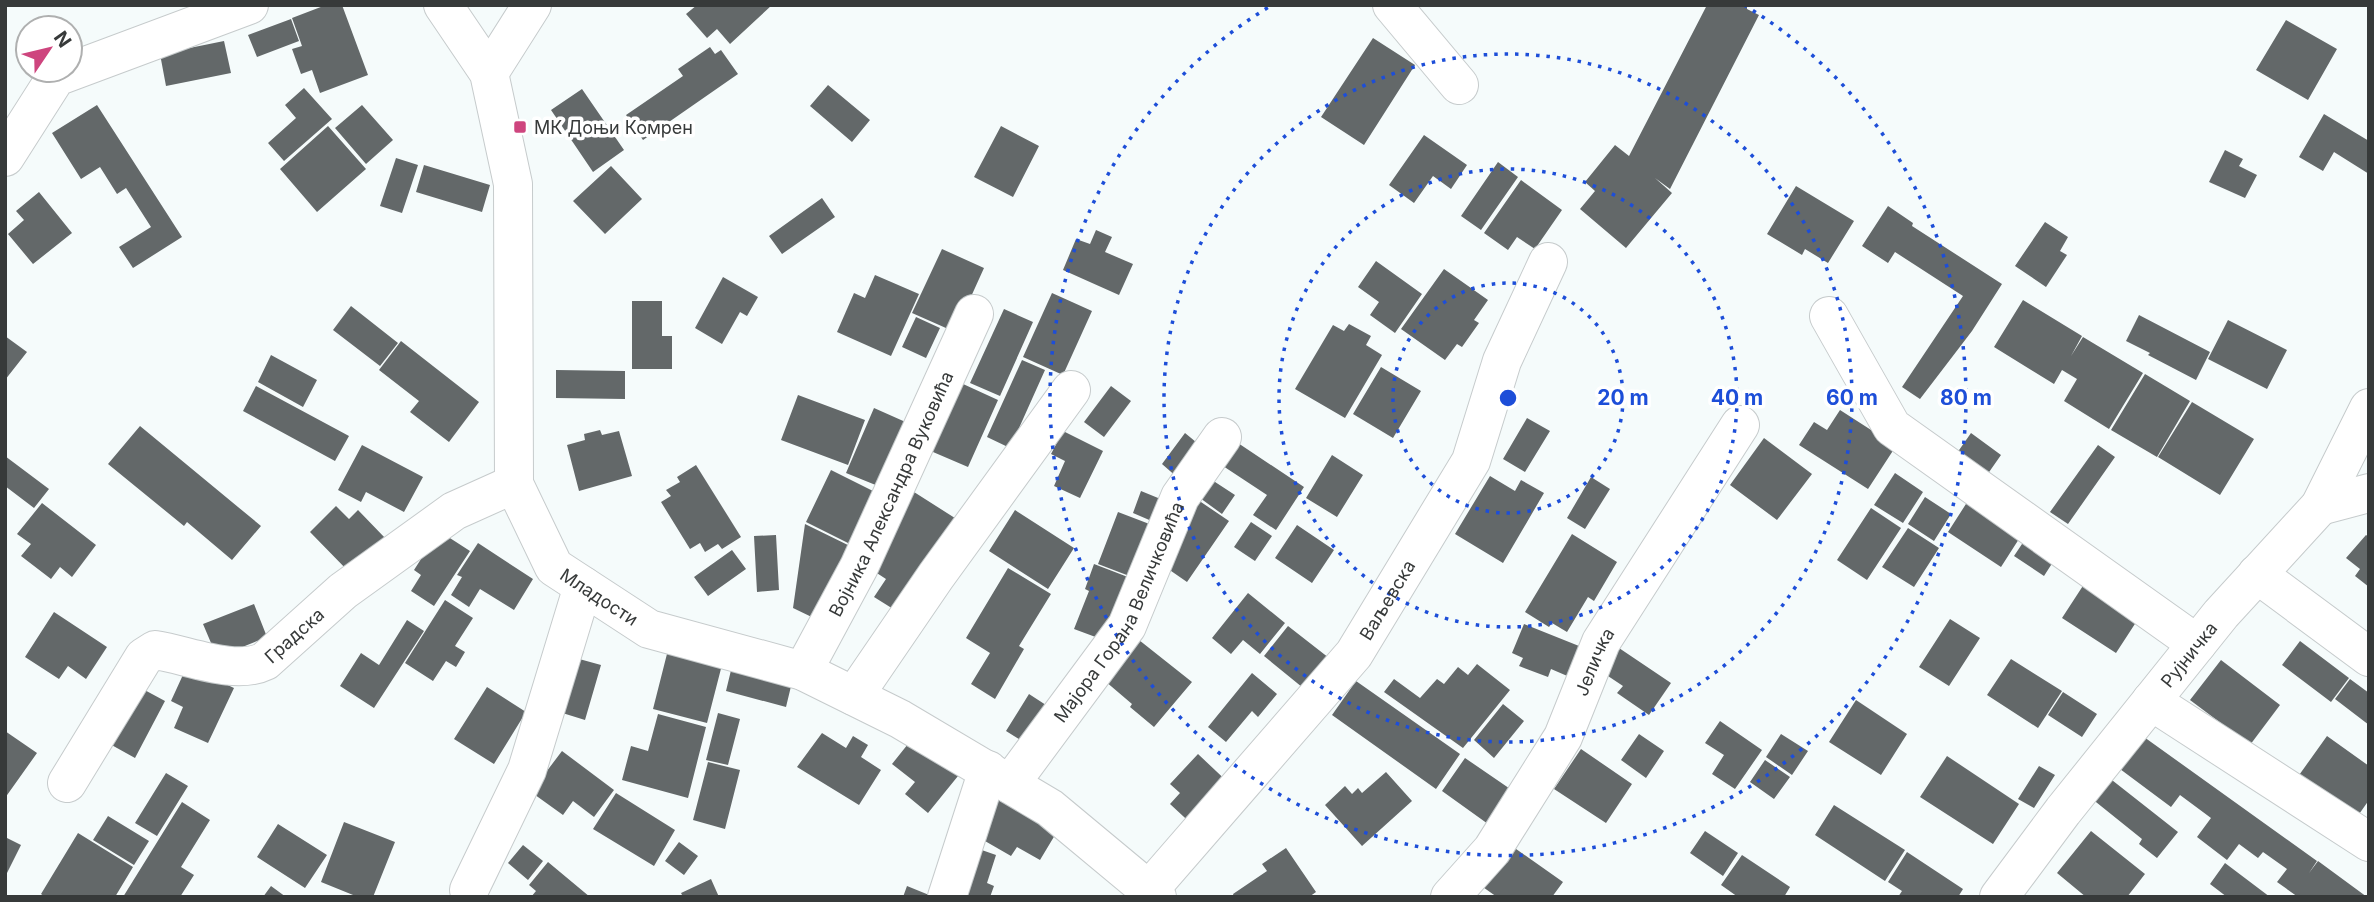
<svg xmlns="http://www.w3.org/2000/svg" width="2374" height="902" font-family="Inter,sans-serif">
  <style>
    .building { fill: #636869 }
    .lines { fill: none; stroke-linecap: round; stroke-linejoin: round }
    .minor-casing { stroke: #c6cbcc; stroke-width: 40 }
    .minor { stroke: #fff; stroke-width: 38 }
    .ring { fill: none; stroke: #1d4ed8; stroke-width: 3.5; stroke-dasharray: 3.5 7 }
    .poi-dot { fill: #ce457e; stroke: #fff; stroke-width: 2.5 }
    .labels { text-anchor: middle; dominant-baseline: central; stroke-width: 7; stroke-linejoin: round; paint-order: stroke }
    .poi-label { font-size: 18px; fill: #373a3a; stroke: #fff; text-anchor: start }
    .street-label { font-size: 18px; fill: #373a3a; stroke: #fff }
    .centre { fill: #1d4ed8; stroke: #fff; stroke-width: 3.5 }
    .ring-label { font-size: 21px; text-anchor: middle; font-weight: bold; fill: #1d4ed8; stroke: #fff; stroke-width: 7; stroke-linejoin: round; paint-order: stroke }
  </style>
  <rect width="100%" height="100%" fill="#f5fbfb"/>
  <path class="building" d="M326 5H342L368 75 320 93 312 70 301 74 292 49 302 46 292 18Z
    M697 5H772L730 44 717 29 707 38 686 14Z
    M1707 5H1747V9L1759 15 1670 189 1655 178 1672 193 1626 248 1580 209 1595 191 1585 182 1615 145 1629 156Z
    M291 19 299 41 257 57 248 35Z
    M2286 20 2337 49 2308 100 2256 70Z
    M1373 38 1415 65 1364 145 1321 117Z
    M224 41 231 73 166 86 160 54Z
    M710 47 715 54 721 50 738 74 643 140 626 115 683 76 678 69Z
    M828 85 870 120 852 142 810 106Z
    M304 88 332 119 284 161 268 143 296 118 285 105Z
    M582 89 624 150 593 172 551 110Z
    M97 105 182 237 133 268 119 247 151 227 126 188 117 194 100 167 81 179 52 133Z
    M362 105 393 140 366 164 335 128Z
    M2324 114 2369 141V174L2334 152 2323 171 2299 157Z
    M328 126 366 169 317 212 280 169Z
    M1001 126 1039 146 1013 197 974 177Z
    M1424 135 1467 165 1451 189 1433 176 1414 203 1389 185Z
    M2225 150 2243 159 2239 166 2257 175 2245 198 2209 182Z
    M396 158 418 165 402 213 380 206Z
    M1498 162 1518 177 1481 230 1461 216Z
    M424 165 490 185 482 212 416 192Z
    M611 166 642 199 605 234 573 201Z
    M1521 180 1562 210 1535 249 1517 237 1508 250 1484 233Z
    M1796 186 1854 221 1828 263 1805 249 1802 255 1767 234Z
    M39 192 72 233 33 264 8 234 24 220 16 211Z
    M822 198 835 217 782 254 769 236Z
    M1888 206 1913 223 1912 226 2002 284 1972 331 1920 399 1902 387 1963 296 1895 252 1888 263 1862 246Z
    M2045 222 2068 237 2060 251 2067 255 2046 287 2015 266Z
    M1096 230 1112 237 1105 252 1133 264 1119 295 1063 270 1076 239 1090 244Z
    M942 249 984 268 955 332 912 313Z
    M1376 261 1422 294 1395 333 1370 315 1379 302 1358 287Z
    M1444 269 1488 300 1474 320 1479 323 1462 347 1457 344 1445 360 1401 329Z
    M875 275 919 294 891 356 837 332 854 293 865 298Z
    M723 277 758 297 747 316 740 312 722 344 695 328Z
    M1052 293 1092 311 1063 375 1023 357Z
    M2023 300 2082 336 2071 356 2083 337 2143 373 2109 429 2064 401 2077 379 2062 370 2054 384 1994 347Z
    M632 301H662V336H672V369H632Z
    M351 306 398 343 380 366 333 330Z
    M1004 309 1033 322 1000 396 970 383Z
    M2139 315 2210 352 2196 380 2148 355 2150 353 2126 341Z
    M916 317 940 328 926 358 902 347Z
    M2228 320 2287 350 2267 389 2208 359Z
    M1349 324 1371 336 1366 345 1382 355 1345 418 1295 389 1333 325 1344 331Z
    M5 336 27 352 5 380Z
    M401 341 479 402 449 442 410 412 419 401 379 370Z
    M271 355 317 380 303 407 258 382Z
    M1022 360 1045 370 1010 448 987 437Z
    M1381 367 1421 391 1393 438 1353 414Z
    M556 370 625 371V399L556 398Z
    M2145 374 2190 401 2157 457 2111 430Z
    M950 378 998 400 968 467 919 446Z
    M256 386 349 436 335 461 243 411Z
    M1111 386 1131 401 1104 437 1084 422Z
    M798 395 865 420 848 465 781 440Z
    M2192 402 2254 439 2220 495 2158 457Z
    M874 408 910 424 883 488 846 473Z
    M1840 410 1896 446 1868 489 1799 445 1814 422 1827 430Z
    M1527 418 1550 431 1525 472 1503 459Z
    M140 426 261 526 232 560 187 522 184 526 108 464Z
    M600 430 602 435 619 431 632 476 579 491 567 445 585 440 584 434Z
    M1063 431 1103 451 1080 498 1054 486 1065 461 1051 454Z
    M1185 433 1202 447 1178 478 1162 464Z
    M1971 433 2001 455 1987 475 1957 453Z
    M1764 438 1812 474 1777 520 1730 485Z
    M1238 443 1304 487 1276 530 1253 515 1267 495 1223 466Z
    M362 445 423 477 404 512 366 492 361 502 338 490Z
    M2098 445 2115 457 2068 524 2050 512Z
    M1332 455 1363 475 1337 517 1306 498Z
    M5 456 49 489 34 508 5 486Z
    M696 465 741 537 722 549 718 544 705 552 700 543 690 549 661 502 671 496 666 490 680 482 677 477Z
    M831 470 881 495 856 547 806 522Z
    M1895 473 1923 492 1903 523 1874 505Z
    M1490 476 1515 491 1521 480 1544 493 1503 563 1455 534Z
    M1591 477 1610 489 1585 529 1567 518Z
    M1212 480 1235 495 1222 514 1200 498Z
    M1141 491 1163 500 1154 522 1133 513Z
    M914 492 958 520 898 612 874 597 886 579 866 566Z
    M1973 493 2026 528 2001 567 1948 532Z
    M1925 497 1951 514 1934 541 1908 524Z
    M1198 500 1229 521 1187 582 1161 564Z
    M42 503 96 545 72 577 60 567 51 579 21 556 31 544 17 534Z
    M336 506 349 519 358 510 386 539 351 574 310 532Z
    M1871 508 1901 528 1867 580 1837 560Z
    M1015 510 1074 548 1048 589 989 551Z
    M1118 512 1152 525 1132 577 1098 564Z
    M1251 522 1272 536 1255 561 1234 547Z
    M805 524 856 549 820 621 793 608Z
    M1297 525 1334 550 1312 583 1275 558Z
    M1908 528 1939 548 1914 587 1882 567Z
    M439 531 470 551 434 606 411 591 421 575 414 570Z
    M2030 532 2060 551 2044 576 2014 556Z
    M1572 534 1617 562 1594 601 1588 597 1567 632 1552 623 1549 627 1525 612Z
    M776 535 779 590 757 592 754 536Z
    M2366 535 2369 537V587L2355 576 2360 569 2346 558Z
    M478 543 533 579 514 610 480 589 469 607 451 595 462 577 457 575Z
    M732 550 746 569 708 596 694 577Z
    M1094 564 1133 579 1109 642 1074 629 1089 591 1085 589Z
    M1008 568 1051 594 1019 646 1024 649 995 699 971 684 990 653 966 638Z
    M2090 575 2144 610 2116 653 2062 618Z
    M1248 593 1285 623 1260 654 1243 640 1231 654 1212 638Z
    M445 600 473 618 455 646 465 652 456 667 446 661 433 681 405 663Z
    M254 604 267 637 235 650H214L203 624Z
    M54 612 107 647 86 679 68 666 59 679 25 657Z
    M1950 619 1980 638 1949 686 1919 667Z
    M407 620 424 631 374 708 340 686 361 653 379 665Z
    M1524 624 1584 648 1572 678 1551 669 1548 677 1519 666 1523 658 1512 653Z
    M1288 626 1338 665 1313 696 1264 656Z
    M1139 640 1192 682 1154 727 1130 707 1132 704 1105 681Z
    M2300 641 2349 678 2331 702 2282 665Z
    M670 642 724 657 707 723 653 709Z
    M1619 648 1671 683 1649 715 1617 693 1623 686 1602 672Z
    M572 657 601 665 585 720 556 711Z
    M2011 659 2062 691 2038 728 1987 695Z
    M2221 660 2280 705 2250 745 2190 700Z
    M733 662 793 678 786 707 726 691Z
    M1477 664 1510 690 1463 748 1384 692 1394 679 1420 698 1437 679 1444 684 1458 667 1468 675Z
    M187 666 234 688 208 743 174 728 183 707 171 701Z
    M1252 673 1277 694 1258 717 1252 711 1226 742 1208 727Z
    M2350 679 2369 693V725L2335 699Z
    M1356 681 1460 754 1436 789 1332 715Z
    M139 687 165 701 135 758 108 743Z
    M487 687 526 712 494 764 454 739Z
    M2063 692 2097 714 2082 737 2048 715Z
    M1029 694 1049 707 1027 744 1006 731Z
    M1856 700 1907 734 1881 775 1829 742Z
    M1503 704 1524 721 1494 758 1474 740Z
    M718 713 740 719 728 765 706 760Z
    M658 714 706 727 688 798 622 780 631 746 648 751Z
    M1720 721 1762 750 1735 789 1712 774 1724 755 1705 743Z
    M5 731 37 753 5 798Z
    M822 733 846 748 853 736 868 745 861 757 881 770 859 805 797 767Z
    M1639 734 1664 751 1646 778 1621 760Z
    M1781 734 1808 751 1792 775 1766 757Z
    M2327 736 2369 766V800L2350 827 2292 785Z
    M2144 737 2317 861 2309 873 2318 861 2367 897H2298L2277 882 2287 869 2263 852 2258 858 2239 844 2227 860 2197 837 2211 818 2180 795 2171 807 2120 769Z
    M912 739 958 776 928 813 905 794 915 782 892 764Z
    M1581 749 1632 784 1606 823 1554 789Z
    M562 751 614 790 594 817 573 801 563 815 531 792Z
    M1198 754 1234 788 1197 829 1170 804 1180 793 1170 784Z
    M1947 756 2019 804 1993 844 1920 797Z
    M1465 758 1519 795 1495 829 1442 791Z
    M1765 760 1790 777 1774 799 1750 782Z
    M708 762 740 770 725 829 693 820Z
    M2039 766 2055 775 2034 808 2018 799Z
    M1386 772 1412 801 1362 846 1325 805 1345 786 1352 794 1358 788 1362 793Z
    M166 773 188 786 157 836 135 823Z
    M2103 773 2178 832 2157 858 2139 844 2142 839 2086 794Z
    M616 793 675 830 654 866 593 829Z
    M1000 797 1058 830 1040 860 1017 847 1011 856 978 837Z
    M182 802 210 820 181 867 194 875 180 897H123Z
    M1834 805 1905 850 1885 881 1815 835Z
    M108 816 149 841 134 865 93 840Z
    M344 822 395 842 373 897H358L321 882Z
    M278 824 327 855 305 888 257 857Z
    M1705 831 1738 853 1723 876 1690 853Z
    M2091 831 2145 874 2127 897H2086L2057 873Z
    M78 833 133 867 115 897H45L41 894Z
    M5 837 21 845 5 877Z
    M679 842 698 856 684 875 665 861Z
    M1509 844 1563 882 1552 897H1497L1480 885Z
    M523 845 543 861 528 880 508 863Z
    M976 848 996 855 987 883 994 886 990 897H960Z
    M1286 848 1316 892 1309 897H1234L1233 894 1267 871 1262 864Z
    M1907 852 1963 889 1958 897H1898L1902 891 1888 882Z
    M1742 855 1790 887 1784 897H1738L1721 885Z
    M548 862 590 897H531L536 891 529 885Z
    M2225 863 2270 897H2227L2210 884Z
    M711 879 719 897H683L681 893Z
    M271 886 286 897H263Z
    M907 886 934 897H903Z"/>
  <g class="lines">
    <g class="minor-casing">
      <g id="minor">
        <path id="s1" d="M443 5 489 73 513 184 514 484 554 567 649 629 803 671 900 719 1050 808 1157 897"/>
        <path d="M1392 5 1459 85"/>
        <path d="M489 73 532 5"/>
        <path d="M5 157 56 77 249 5"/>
        <path d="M1829 316 1892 427 2197 644"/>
        <path d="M2320 506 2369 493"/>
        <path d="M2257 574 2369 657"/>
        <path id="s2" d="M803 671 859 567 974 314"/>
        <path d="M854 696 936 576 1071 390"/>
        <path d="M2151 701 2369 842"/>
        <path id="s3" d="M67 783 144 657 155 650C188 655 235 676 265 661L343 591 454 511 514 484"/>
        <path id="s4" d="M1010 784 1127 626 1180 497 1222 437"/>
        <path d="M469 890 527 770 583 586"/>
        <path id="s5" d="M1149 890 1354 654 1471 461 1502 361 1548 262"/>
        <path d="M947 897 988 770"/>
        <path id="s6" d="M1450 897 1492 850 1563 737 1601 642 1740 425"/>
        <path id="s7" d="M1999 897 2063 811 2221 614 2320 506 2369 408"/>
      </g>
    </g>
    <use href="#minor" class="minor"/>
  </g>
  <g class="ring">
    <circle cx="1508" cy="398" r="115"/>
    <circle cx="1508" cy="398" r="229"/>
    <circle cx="1508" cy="398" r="344"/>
    <path d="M1744 5A458 458 0 1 1 1272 5"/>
  </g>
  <rect class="poi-dot" x="513" y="120" width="14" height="14" rx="3.5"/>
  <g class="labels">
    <g class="poi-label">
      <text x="534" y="127">МК Доњи Комрен</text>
    </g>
    <g class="street-label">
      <text stroke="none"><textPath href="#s2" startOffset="198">Војника Александра Вуковића</textPath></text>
      <text stroke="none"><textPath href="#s1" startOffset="642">Младости</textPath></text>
      <text stroke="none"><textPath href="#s5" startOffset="376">Ваљевска</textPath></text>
      <text stroke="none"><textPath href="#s4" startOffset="205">Мајора Горана Величковића</textPath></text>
      <text stroke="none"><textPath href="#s3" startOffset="312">Градска</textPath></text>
      <text stroke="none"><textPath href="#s7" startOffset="308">Рујничка</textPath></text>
      <text stroke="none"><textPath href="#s6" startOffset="278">Јеличка</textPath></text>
    </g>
  </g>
  <circle cx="1508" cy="398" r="10" class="centre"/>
  <g class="ring-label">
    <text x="1623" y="405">20 m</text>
    <text x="1737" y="405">40 m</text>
    <text x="1852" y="405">60 m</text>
    <text x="1966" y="405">80 m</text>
  </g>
  <rect width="2374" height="902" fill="none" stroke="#373a3a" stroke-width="14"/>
  <g transform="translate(49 49) rotate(55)"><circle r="33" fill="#ffffff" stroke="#afb0b0" stroke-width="2"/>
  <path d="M0-5L12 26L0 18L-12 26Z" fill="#ce457e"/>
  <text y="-10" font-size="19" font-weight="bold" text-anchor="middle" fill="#373a3a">N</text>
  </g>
</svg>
